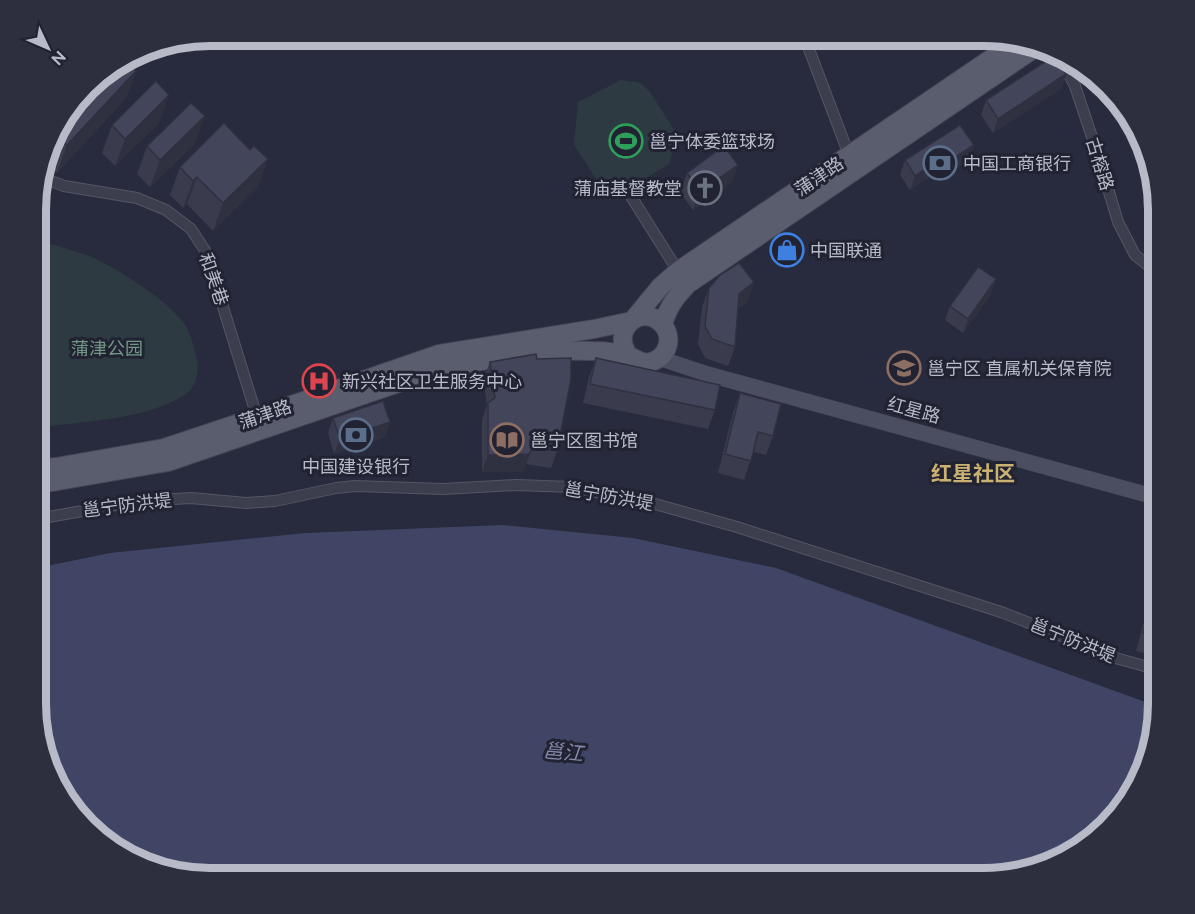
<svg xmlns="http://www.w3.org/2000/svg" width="1195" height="914" font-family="Raleway,'Noto Sans SC',sans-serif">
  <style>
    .green { fill: #2d3a42 }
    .water { fill: #404565 }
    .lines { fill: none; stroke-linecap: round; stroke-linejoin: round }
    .minor-casing { stroke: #545665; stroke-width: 12 }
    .secondary-casing { stroke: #454757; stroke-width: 16 }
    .primary-casing { stroke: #454757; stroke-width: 20 }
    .minor { stroke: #3c3e4e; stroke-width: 10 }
    .secondary { stroke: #4b4d60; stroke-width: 15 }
    .primary { stroke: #5a5d6d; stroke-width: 18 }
    .wall { fill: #3a3c4e }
    .shaded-wall { fill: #2f3140 }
    .building { fill: #43465b; stroke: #2f3140; stroke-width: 1.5 }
    .labels { text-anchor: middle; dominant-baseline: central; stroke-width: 6; stroke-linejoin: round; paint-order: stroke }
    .poi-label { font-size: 18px; fill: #b8bac8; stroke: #212333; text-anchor: start }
    .street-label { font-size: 18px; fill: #b8bac8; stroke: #212333 }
    .park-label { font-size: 18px; fill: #729785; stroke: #212333 }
    .water-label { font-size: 20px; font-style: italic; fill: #8489ac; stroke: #212333 }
    .quarter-label { font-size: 21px; font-weight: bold; fill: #cab172; stroke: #212333 }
    .rim { fill: none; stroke: #b8bac8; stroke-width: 8 }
  </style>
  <rect width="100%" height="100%" fill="#282b3d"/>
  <path class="green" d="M621 80 641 83 650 92 678 136 669 164 610 200 574 145 578 102Z
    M37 240C57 246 79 251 98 260 124 273 165 299 183 322 191 333 194 347 197 360 200 373 195 389 183 396 144 420 82 421 37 428Z
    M1155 669 1159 670V707L1149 703Z"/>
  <path class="water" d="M503 525 633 538 776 568 1159 707V715L1146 770 1116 818 1061 860 984 878H200L144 865 96 835 54 781 36 715 37 568 110 553 306 533Z"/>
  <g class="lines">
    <g class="minor-casing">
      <path id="minor" d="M804 36 849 155
        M1048 48 1062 62 1075 86 1097 152 1118 222 1135 255 1159 274
        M41 177 64 186 137 198 166 210 191 229 206 252 257 417
        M627 190 678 271
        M37 519 139 501 191 498 246 503 275 501 336 488 355 486 443 489 516 485 571 487 648 502 737 527 1004 613 1119 659 1159 670"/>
    </g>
    <g class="secondary-casing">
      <path id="secondary" d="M659 358 707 374 1159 498"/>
    </g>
    <g class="primary-casing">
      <path id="primary" d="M663 324C669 305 675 298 688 284L1038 46
        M37 469 56 467 164 448 257 417 439 354 594 329 632 321 660 287 678 271 1017 41
        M37 484 58 481 168 462 442 368C492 359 542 349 593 351 605 351 617 352 629 356 639 360 643 365 654 361 670 354 673 334 661 323 641 303 608 331 630 357"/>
    </g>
    <use href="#minor" class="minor"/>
    <use href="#secondary" class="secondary"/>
    <use href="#primary" class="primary"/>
  </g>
  <path class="wall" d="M136 71 126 98 57 173 46 163 58 126Z
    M1066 74 1061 89 993 133 981 115 986 100Z
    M169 95 159 123 115 166 102 153 112 125Z
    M195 144 150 187 137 174 147 146Z
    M974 145 969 160 949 173 945 167 910 190 900 175 905 160Z
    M250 150 268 159 258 187 213 231 187 204 183 208 170 195 180 167Z
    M738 165 731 183 693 210 680 192 687 173Z
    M754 282 748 301 738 309 735 347 728 366 705 358 698 344 702 307 709 288Z
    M991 294 963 333 945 320 950 306Z
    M596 358 715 410 708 429 583 403 589 377Z
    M490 362 557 451 551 468 526 464 523 472H482V420L487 405 483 379Z
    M740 393 773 436 766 455 753 452 744 480 718 473 733 412Z
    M333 418 390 422 385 437 334 454 328 433Z
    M1159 566V657L1136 651Z"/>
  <path class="shaded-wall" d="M136 71 126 98 57 173 67 145Z
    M1066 74 1061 89 993 133 998 119Z
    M169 95 159 123 115 166 125 139Z
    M205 116 195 144 150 187 160 160Z
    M974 145 969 160 949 173 954 158Z
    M950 153 945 167 910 190 915 176Z
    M268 159 258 187 213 231 223 203Z
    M738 165 731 183 693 210 700 191Z
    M197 177 187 204 183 208 193 181Z
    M996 279 991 294 963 333 968 319Z
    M754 282 748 301 732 313 739 294Z
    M390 422 385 437 334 454 340 439Z
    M533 447 523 472H482L488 455Z"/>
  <path class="building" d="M1054 56 1066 74 998 119 986 100Z
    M126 61 136 71 67 145 55 135 58 126 110 71Z
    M156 81 169 95 125 139 112 125Z
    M191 103 205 116 160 160 147 146Z
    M224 123 250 150 254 146 268 159 223 203 197 177 193 181 180 167Z
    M960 125 974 145 954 158 950 153 915 176 905 160Z
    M724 146 738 165 700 191 687 173Z
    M739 263 754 282 739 294 735 347 712 339 705 326 709 288 720 275Z
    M978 267 996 279 968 319 950 306Z
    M536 354 537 359 571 358V379L557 451 533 447 529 454 488 455V403L495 398 490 362Z
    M596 358 720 385 715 410 590 384Z
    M740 393 781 404 773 436 758 432 751 461 725 454Z
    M383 401 390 422 340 439 333 418Z
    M1159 573V637L1143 633Z"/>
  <defs>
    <g id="stadium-ring" transform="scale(1.725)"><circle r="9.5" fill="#212333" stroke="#2e9e5b" stroke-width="1.5"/><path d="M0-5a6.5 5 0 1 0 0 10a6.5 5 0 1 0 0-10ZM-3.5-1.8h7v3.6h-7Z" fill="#2e9e5b"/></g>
    <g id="bank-ring" transform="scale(1.725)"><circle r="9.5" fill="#212333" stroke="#5c6f8a" stroke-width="1.5"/><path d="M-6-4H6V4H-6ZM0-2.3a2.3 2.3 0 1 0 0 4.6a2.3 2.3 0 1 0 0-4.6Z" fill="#5c6f8a"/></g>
    <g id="church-ring" transform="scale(1.725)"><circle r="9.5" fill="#212333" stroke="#6b7280" stroke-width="1.5"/><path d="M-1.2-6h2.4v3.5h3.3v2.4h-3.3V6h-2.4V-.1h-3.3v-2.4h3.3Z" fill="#6b7280"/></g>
    <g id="shop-ring" transform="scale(1.725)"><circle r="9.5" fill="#212333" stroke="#3f7fe0" stroke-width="1.5"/><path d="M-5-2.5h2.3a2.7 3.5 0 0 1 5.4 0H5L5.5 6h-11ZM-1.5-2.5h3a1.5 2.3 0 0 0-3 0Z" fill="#3f7fe0"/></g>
    <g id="school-ring" transform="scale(1.725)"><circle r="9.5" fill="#212333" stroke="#8d6e63" stroke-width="1.5"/><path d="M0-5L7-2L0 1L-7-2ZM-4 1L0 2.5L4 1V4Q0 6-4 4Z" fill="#8d6e63"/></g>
    <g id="hospital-ring" transform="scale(1.725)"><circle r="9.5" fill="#212333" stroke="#e0444e" stroke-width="1.5"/><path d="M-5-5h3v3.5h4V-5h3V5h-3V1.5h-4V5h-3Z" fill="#e0444e"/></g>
    <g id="library-ring" transform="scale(1.725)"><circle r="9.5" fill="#212333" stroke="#8d6e63" stroke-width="1.5"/><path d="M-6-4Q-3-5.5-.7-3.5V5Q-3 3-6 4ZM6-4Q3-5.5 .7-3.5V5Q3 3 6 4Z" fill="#8d6e63"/></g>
  </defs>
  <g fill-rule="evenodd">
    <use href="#stadium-ring" x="626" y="141"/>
    <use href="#bank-ring" x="940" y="163"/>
    <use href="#church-ring" x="705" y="188"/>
    <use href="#shop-ring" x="787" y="250"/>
    <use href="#school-ring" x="904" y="368"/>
    <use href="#hospital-ring" x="319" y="381"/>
    <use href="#bank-ring" x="356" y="435"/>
    <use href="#library-ring" x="507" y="440"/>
  </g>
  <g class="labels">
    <g class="poi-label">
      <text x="649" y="141">邕宁体委篮球场</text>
      <text x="963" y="163">中国工商银行</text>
      <text x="682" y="188" text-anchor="end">蒲庙基督教堂</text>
      <text x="810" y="250">中国联通</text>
      <text x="927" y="368">邕宁区 直属机关保育院</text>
      <text x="342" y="381">新兴社区卫生服务中心</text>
      <text x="530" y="440">邕宁区图书馆</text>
      <text x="356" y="466" text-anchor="middle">中国建设银行</text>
    </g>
    <g class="street-label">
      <text transform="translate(1100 164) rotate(73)">古榕路</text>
      <text transform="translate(819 176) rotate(-34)">蒲津路</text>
      <text transform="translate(214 279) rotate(71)">和美巷</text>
      <text transform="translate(914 410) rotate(15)">红星路</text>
      <text transform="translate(265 414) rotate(-19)">蒲津路</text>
      <text transform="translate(609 496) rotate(10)">邕宁防洪堤</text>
      <text transform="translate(127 505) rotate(-7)">邕宁防洪堤</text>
      <text transform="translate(1073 640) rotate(22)">邕宁防洪堤</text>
    </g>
    <g class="park-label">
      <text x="107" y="348">蒲津公园</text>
    </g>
    <g class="water-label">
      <text transform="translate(563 752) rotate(5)">邕江</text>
    </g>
    <g class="quarter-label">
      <text x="973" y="473">红星社区</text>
    </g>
  </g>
  <path d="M0 0H1195V914H0ZM210 46H984A164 164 0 0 1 1148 210V704A164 164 0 0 1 984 868H210A164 164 0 0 1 46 704V210A164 164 0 0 1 210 46Z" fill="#2d2f3f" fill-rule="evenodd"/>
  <path class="rim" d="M210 46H984A164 164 0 0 1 1148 210V704A164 164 0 0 1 984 868H210A164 164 0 0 1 46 704V210A164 164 0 0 1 210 46Z"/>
  <g transform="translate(48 48) rotate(134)" stroke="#212333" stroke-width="4.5" paint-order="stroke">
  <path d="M0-4.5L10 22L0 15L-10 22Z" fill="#b8bac8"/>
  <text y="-9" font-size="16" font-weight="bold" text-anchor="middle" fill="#b8bac8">N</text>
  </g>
</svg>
